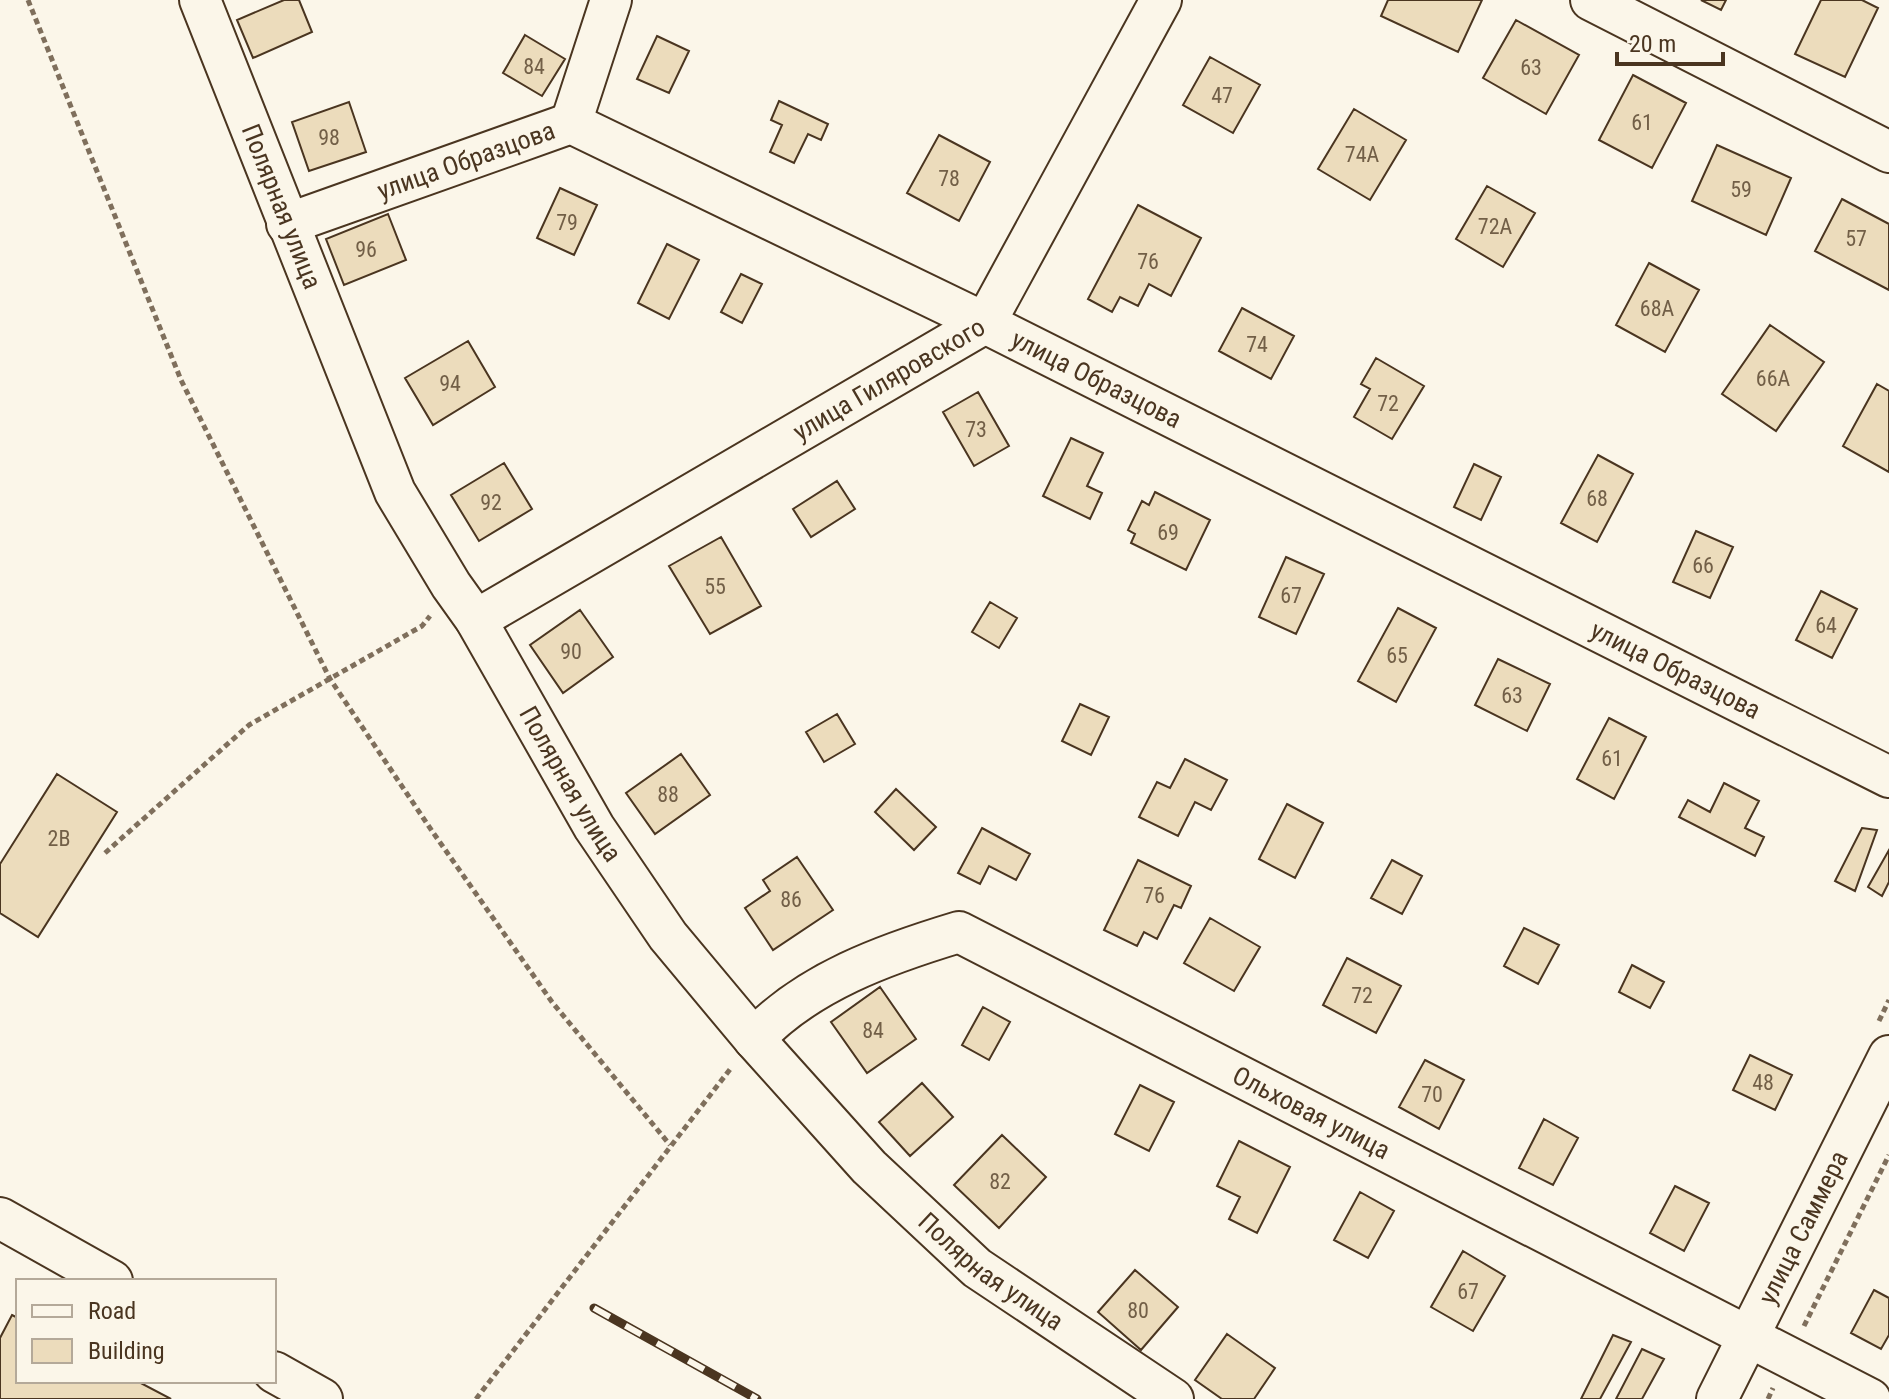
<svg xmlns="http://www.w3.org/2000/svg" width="1889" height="1399" font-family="'Roboto Condensed',sans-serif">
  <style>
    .building { fill: #ecdcbc; stroke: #4a3520; stroke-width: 2 }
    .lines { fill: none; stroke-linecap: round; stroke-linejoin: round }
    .minor-casing { stroke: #4a3520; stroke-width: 44 }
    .path { stroke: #7f6f5c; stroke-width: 5; stroke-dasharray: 6 4; stroke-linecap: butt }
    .minor { stroke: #fbf6e9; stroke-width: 40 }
    .rail-casing { stroke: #4a3520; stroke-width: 9 }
    .rail { stroke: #fbf6e9; stroke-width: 6; stroke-dasharray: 18; stroke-linecap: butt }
    .labels { text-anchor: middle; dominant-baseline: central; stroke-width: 6; stroke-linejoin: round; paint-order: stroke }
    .number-label { font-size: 22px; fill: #725f47 }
    .street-label { font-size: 26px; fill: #4a3520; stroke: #fbf6e9 }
  </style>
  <rect width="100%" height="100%" fill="#fbf6e9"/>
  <path class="building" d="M284 0H299L312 32 253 58 237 20Z
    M1388 0H1482L1458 52 1381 16Z
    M1701 0H1726L1721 10Z
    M1821 0H1862L1878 8 1845 77 1795 54Z
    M1516 20 1579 55 1546 114 1483 78Z
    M525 35 565 59 542 96 503 73Z
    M657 36 689 51 669 93 637 79Z
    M1210 57 1260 85 1233 133 1183 105Z
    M1633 75 1686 103 1652 168 1599 140Z
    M779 101 828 124 821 140 808 134 794 163 770 152 782 125 771 120Z
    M349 102 366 152 309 171 292 122Z
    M1354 109 1406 140 1370 200 1318 169Z
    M939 135 990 162 959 221 907 193Z
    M1717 145 1791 178 1766 235 1692 201Z
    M1487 186 1535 213 1503 267 1456 239Z
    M560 188 597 205 574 255 537 238Z
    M1842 199 1889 224V290L1815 251Z
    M1138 205 1201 238 1171 296 1149 284 1138 306 1120 297 1112 312 1088 299Z
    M388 214 406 260 344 285 326 239Z
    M667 244 699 260 669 319 638 303Z
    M1649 263 1699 290 1665 352 1616 325Z
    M741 274 762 284 742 323 721 312Z
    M1242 308 1294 336 1271 379 1219 351Z
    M1770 325 1824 362 1776 431 1722 394Z
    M468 341 495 387 433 425 405 378Z
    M1376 358 1424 386 1392 439 1354 417 1370 389 1361 384Z
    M1877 384 1889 391V472L1843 446Z
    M978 392 1009 446 974 466 943 412Z
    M1071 438 1103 453 1087 486 1102 493 1090 519 1043 496Z
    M1598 455 1633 474 1597 542 1561 523Z
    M504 463 532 509 479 541 451 495Z
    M1474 464 1501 477 1481 520 1454 507Z
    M837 481 855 509 811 537 793 509Z
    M1155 492 1210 520 1186 570 1131 543 1135 534 1128 530 1142 501 1149 505Z
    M1696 531 1733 547 1710 598 1673 582Z
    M721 537 761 606 710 634 669 566Z
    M1286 557 1324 574 1296 634 1259 617Z
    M1821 591 1857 609 1832 658 1796 640Z
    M990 602 1017 618 999 648 972 632Z
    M1398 608 1436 628 1396 702 1358 681Z
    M580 610 613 657 563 693 530 645Z
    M1498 659 1550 684 1527 731 1475 705Z
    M1080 704 1109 717 1091 755 1062 741Z
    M837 714 855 744 824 762 806 732Z
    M1609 718 1646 737 1614 799 1577 779Z
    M681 754 710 795 655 834 626 793Z
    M1185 759 1227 780 1211 810 1195 802 1178 836 1139 817 1157 782 1170 788Z
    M57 774 117 812 38 937 0 913V864Z
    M1724 783 1759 801 1745 828 1764 837 1755 856 1679 817 1688 800 1710 812Z
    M896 789 936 827 914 850 875 812Z
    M1287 804 1323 823 1295 878 1259 859Z
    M982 828 1030 854 1016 880 989 866 980 884 958 873Z
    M1862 828 1877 830 1855 891 1835 881Z
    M1889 850V882L1882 896 1868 887Z
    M797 857 833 910 773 950 745 908 770 891 763 880Z
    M1138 860 1191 886 1181 908 1174 905 1157 939 1144 932 1137 946 1104 930Z
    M1392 860 1422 876 1402 914 1371 898Z
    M1210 918 1260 947 1234 991 1184 963Z
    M1524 928 1559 945 1538 984 1504 966Z
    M1347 958 1401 986 1376 1033 1323 1005Z
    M1632 965 1664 982 1650 1008 1619 992Z
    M880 987 916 1039 867 1073 831 1022Z
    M983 1007 1010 1022 989 1060 962 1045Z
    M1750 1055 1792 1075 1775 1110 1733 1090Z
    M1425 1060 1464 1080 1439 1129 1399 1107Z
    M922 1083 953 1117 910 1156 879 1122Z
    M1140 1085 1174 1102 1149 1151 1115 1134Z
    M1544 1119 1578 1138 1553 1185 1519 1168Z
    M1002 1135 1046 1177 999 1228 954 1185Z
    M1239 1141 1290 1167 1257 1233 1229 1219 1240 1197 1217 1186Z
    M1675 1186 1709 1203 1684 1251 1650 1233Z
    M1360 1192 1394 1211 1368 1258 1334 1240Z
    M1463 1251 1505 1276 1473 1331 1431 1307Z
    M1135 1270 1178 1307 1141 1350 1098 1312Z
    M1874 1290 1889 1298V1335L1881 1349 1851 1333Z
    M12 1315 18 1318V1381H137L171 1399H0V1338Z
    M1227 1334 1275 1368 1254 1399H1222L1195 1380Z
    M1613 1335 1631 1342 1600 1399H1581Z
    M1642 1349 1664 1359 1642 1399H1616Z"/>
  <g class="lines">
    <g class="minor-casing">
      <g id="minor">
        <path id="s1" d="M200 0 395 492 451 585 476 620 594 827 668 936 754 1039 869 1167 977 1268 1173 1399"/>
        <path d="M1591 0 1889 152"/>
        <path d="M571 123 611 0"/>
        <path id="s2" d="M287 224 571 123 985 323 1889 777"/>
        <path id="s3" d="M476 620 985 323 1161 0"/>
        <path id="s4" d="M754 1039C807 982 886 954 959 932L1870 1399"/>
        <path d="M0 1218 112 1281"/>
        <path d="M274 1372 322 1399"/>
        <path id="s5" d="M1717 1399 1889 1056"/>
      </g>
    </g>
    <path class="path" d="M28 0 181 380 330 679 432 831 552 1002 670 1145
      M105 853 249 725 422 626 430 616
      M1879 1021 1889 1000
      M1804 1326 1889 1155
      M476 1399 731 1068
      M1768 1399 1773 1388"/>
    <use href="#minor" class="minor"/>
    <g class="rail-casing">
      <path id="rail" d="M594 1308 757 1399"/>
    </g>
    <use href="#rail" class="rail"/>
  </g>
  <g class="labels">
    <g class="number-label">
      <text x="534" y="66">84</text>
      <text x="1531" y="67">63</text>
      <text x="1222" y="95">47</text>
      <text x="1642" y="122">61</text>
      <text x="329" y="137">98</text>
      <text x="1362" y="154">74А</text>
      <text x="949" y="178">78</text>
      <text x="1741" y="189">59</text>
      <text x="567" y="222">79</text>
      <text x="1495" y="226">72А</text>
      <text x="1856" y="238">57</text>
      <text x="366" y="249">96</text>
      <text x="1148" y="261">76</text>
      <text x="1657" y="308">68А</text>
      <text x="1257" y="344">74</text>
      <text x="1773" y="378">66А</text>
      <text x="450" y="383">94</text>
      <text x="1388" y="403">72</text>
      <text x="976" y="429">73</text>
      <text x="1597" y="498">68</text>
      <text x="491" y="502">92</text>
      <text x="1168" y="532">69</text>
      <text x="1703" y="565">66</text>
      <text x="715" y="586">55</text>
      <text x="1291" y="595">67</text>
      <text x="1826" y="625">64</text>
      <text x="571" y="651">90</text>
      <text x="1397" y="655">65</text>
      <text x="1512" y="695">63</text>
      <text x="1612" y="758">61</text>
      <text x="668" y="794">88</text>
      <text x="59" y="838">2В</text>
      <text x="1154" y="895">76</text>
      <text x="791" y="899">86</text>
      <text x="1362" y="995">72</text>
      <text x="873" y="1030">84</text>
      <text x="1763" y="1082">48</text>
      <text x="1432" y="1094">70</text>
      <text x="1000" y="1181">82</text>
      <text x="1468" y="1291">67</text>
      <text x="1138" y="1310">80</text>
    </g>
    <g class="street-label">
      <text stroke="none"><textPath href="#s2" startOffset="190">улица Образцова</textPath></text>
      <text stroke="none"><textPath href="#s1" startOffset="222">Полярная улица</textPath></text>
      <text stroke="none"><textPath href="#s3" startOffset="478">улица Гиляровского</textPath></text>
      <text stroke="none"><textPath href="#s2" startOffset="886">улица Образцова</textPath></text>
      <text stroke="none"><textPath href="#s2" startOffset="1534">улица Образцова</textPath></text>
      <text stroke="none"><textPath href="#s1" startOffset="870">Полярная улица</textPath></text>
      <text stroke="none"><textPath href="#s4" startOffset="630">Ольховая улица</textPath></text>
      <text stroke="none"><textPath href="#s5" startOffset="192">улица Саммера</textPath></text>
      <text stroke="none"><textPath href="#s1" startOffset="1518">Полярная улица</textPath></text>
    </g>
  </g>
  <rect x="16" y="1279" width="260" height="104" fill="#fbf6e9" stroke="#b4a999" stroke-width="2"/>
  <rect x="32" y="1305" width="40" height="12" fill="#fbf6e9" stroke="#b4a999" stroke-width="2"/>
  <text x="88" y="1319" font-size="24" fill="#4a3520">Road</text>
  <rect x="32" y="1339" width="40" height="24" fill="#ecdcbc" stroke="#b4a999" stroke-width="2"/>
  <text x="88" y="1359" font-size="24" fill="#4a3520">Building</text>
  <path d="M1617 52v12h106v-12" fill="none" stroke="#4a3520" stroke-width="4"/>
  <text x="1629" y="52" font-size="24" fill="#4a3520" stroke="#fbf6e9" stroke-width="6" paint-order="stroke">20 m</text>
</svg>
